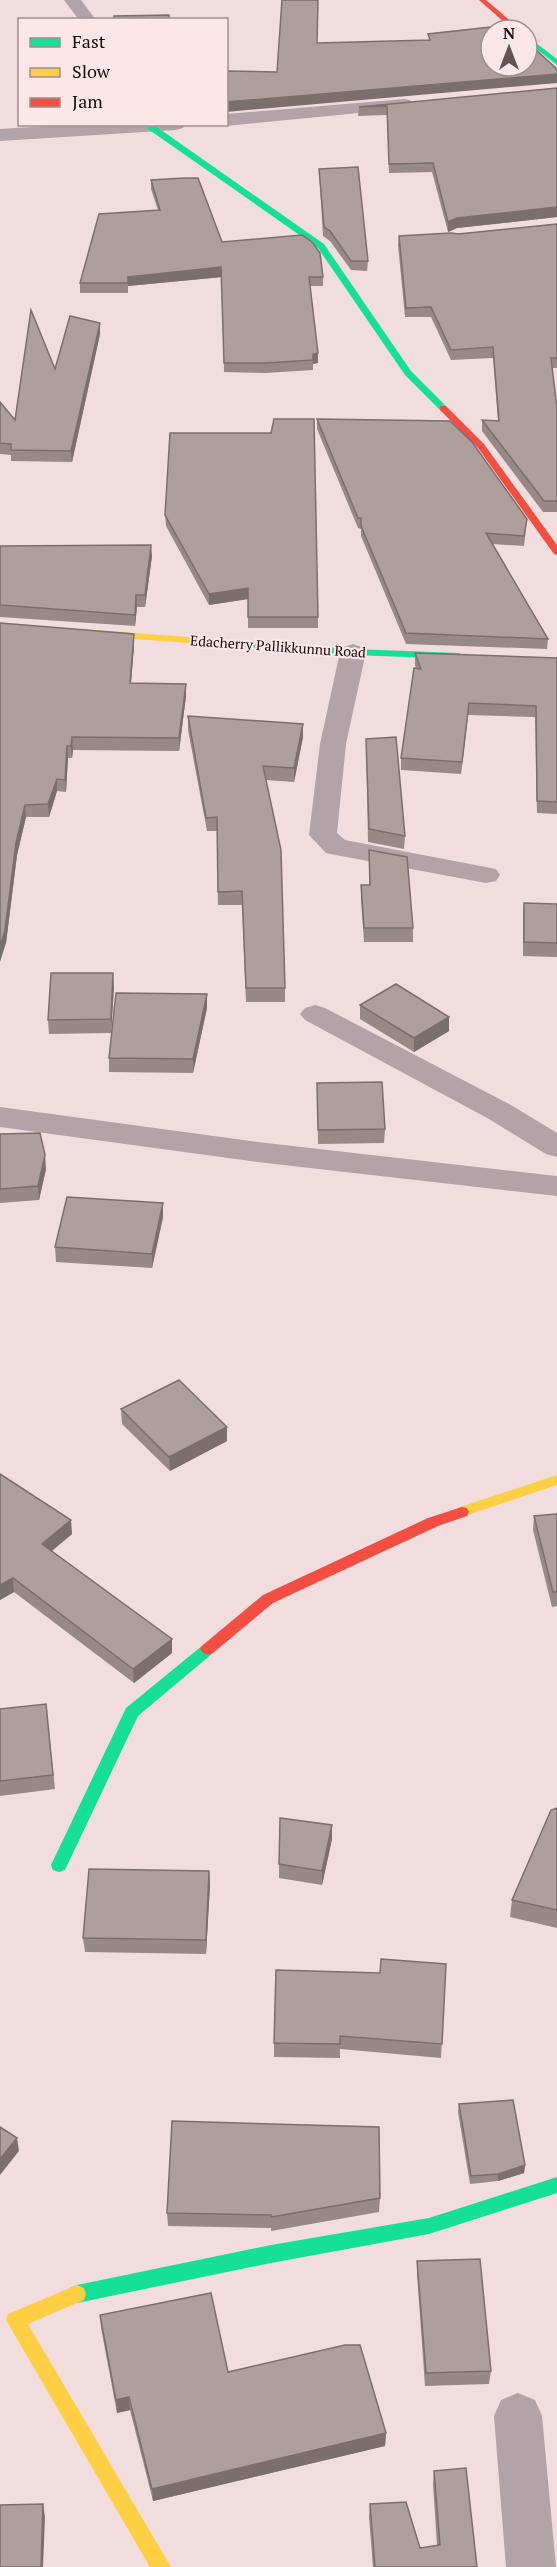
<svg xmlns="http://www.w3.org/2000/svg" width="557" height="2567" font-family="'PT Serif',serif">
  <style>
    .lines { fill: none; stroke-linecap: round; stroke-linejoin: round }
    .street { fill: #b1a3a8; fill-rule: evenodd }
    .fast { fill: #16e098; fill-rule: evenodd }
    .slow { fill: #ffcf43; fill-rule: evenodd }
    .jam { fill: #f24e42; fill-rule: evenodd }
    .wall { fill: #968986 }
    .shaded-wall { fill: #7a6f6d }
    .building { fill: #af9f9c; stroke: #7a6f6d; stroke-width: 1.5 }
    .labels { text-anchor: middle; dominant-baseline: central; stroke-width: 4.5; stroke-linejoin: round; paint-order: stroke }
    .far-street-label { font-size: 14px; fill: #160a0b; stroke: #fce6e6 }
  </style>
  <rect width="100%" height="100%" fill="#f1dddd"/>
  <g class="lines">
    <path class="street" d="M64 0H81L96 20H79Z
      M404 99 410 100 413 104 410 108 226 126 222 124H226V114Z
      M79 124H185L183 128 176 130 0 141V129Z
      M353 644 362 647 366 652 346 744 337 833 345 840 496 869 500 875 496 881 486 883 336 855 326 853 309 835 320 744 340 652 344 647Z
      M315 1005 325 1008 511 1105 557 1133V1157L546 1154 489 1119 305 1020 300 1014 305 1008Z
      M0 1107 266 1143 557 1176V1196L266 1163 0 1127Z
      M518 2393 535 2400 542 2416 556 2567H506L494 2416 501 2400Z"/>
    <path class="fast" d="M527 36 557 59V65L527 42Z
      M148 125H154L324 244 411 371 446 406V410H440L405 375 318 248 148 129Z
      M242 641 353 649 459 653 464 656 459 659 353 655 238 646 237 644Z
      M208 1643 213 1645 216 1649 213 1653 138 1716 65 1870 59 1872 53 1870 51 1865 126 1708 203 1645Z
      M557 2177V2193L429 2234 271 2263 77 2303 70 2300 68 2294 70 2288 77 2285 271 2245 429 2218Z"/>
    <path class="slow" d="M0 623 242 641 247 644 242 647 0 629Z
      M557 1475V1485L462 1517 457 1516 455 1512 457 1508Z
      M77 2285 84 2288 86 2294 84 2300 28 2324 171 2567H150L6 2320 8 2314Z"/>
    <path class="jam" d="M479 0H486L521 30H513Z
      M440 406H446L484 444 557 545V555L554 554 478 448 440 410Z
      M462 1507 467 1508 469 1512 467 1516 438 1526 273 1603 213 1653 208 1655 203 1653 200 1649 203 1645 263 1595 428 1518Z"/>
  </g>
  <path class="wall" d="M557 88V217L457 228 448 232 432 172 389 173 387 115 358 116 359 107Z
    M319 169 368 261 367 271 351 270 330 241 323 236Z
    M151 180 222 242 323 277V286H310L318 363 313 364V370L265 373 224 372 222 277 128 286V293H80V283L158 210 151 189Z
    M557 224V368H552L557 408V512H543L482 431V420L498 421 493 358 451 360 431 317H405L398 245 399 236 458 234Z
    M100 334 72 462 11 461V455L0 454V402L15 420 55 369Z
    M317 419 526 529 524 546 492 544 548 639 547 649 406 644 361 536V529L358 528 317 429Z
    M165 515 318 617V628H248V599L209 605 166 526Z
    M0 546 152 556 145 607H137L135 626 0 617Z
    M0 623 134 646 131 683 186 684V696L179 751 73 750 72 758H68L66 792 57 791 49 817H26L17 855 6 943Z
    M415 653 557 658V814L537 813 535 717 468 715 461 774 401 770V758L416 669 415 665Z
    M188 716 303 737 294 782 266 780 285 988V1002H246L242 905H218L217 831H207L188 730Z
    M366 739 405 836 404 849 368 842Z
    M369 850 413 928V942H364L361 899V885H369Z
    M524 903 557 904V957L523 956V917Z
    M114 987 111 1033 49 1034 48 1020Z
    M360 1005 449 1031 414 1052 360 1019Z
    M207 1008 193 1073 109 1072V1058Z
    M317 1083 385 1129 384 1143 318 1144Z
    M0 1134 46 1169 39 1200 0 1203Z
    M163 1203V1217L152 1268 56 1262 55 1247Z
    M121 1409 227 1441 170 1471 122 1424Z
    M0 1474 72 1534 52 1551 172 1639V1653L134 1683 14 1592 0 1600Z
    M557 1514V1606L552 1607 533 1530 534 1516Z
    M46 1704 55 1789 0 1796V1709Z
    M557 1808V1928L510 1917 512 1900Z
    M332 1839 322 1885 279 1878V1864Z
    M209 1871 210 1885 206 1954 85 1952 83 1938Z
    M446 1964 441 2058 340 2049V2058L274 2057V2043Z
    M459 2104 525 2165 524 2173 498 2181 470 2184 458 2112Z
    M380 2198 379 2212 271 2231V2228L168 2226 167 2213Z
    M417 2261 491 2371 489 2384 425 2386 417 2274Z
    M100 2315 228 2372 386 2433 385 2446 153 2501 130 2410 117 2413 101 2328Z
    M434 2471 477 2567H373L369 2517 370 2504 420 2548 437 2545 433 2484Z"/>
  <path class="shaded-wall" d="M557 74V83L226 112V102Z
    M557 207V217L457 228 448 232V222L457 218Z
    M221 267 222 277 128 286V293V277Z
    M100 323V334L72 462 71 451Z
    M318 353V363L313 364V354Z
    M151 545 152 556 145 607V595Z
    M248 588V599L209 605V594Z
    M136 595 137 607 135 626V615Z
    M134 634V646L130 695V683Z
    M186 684V696L179 751V738Z
    M469 703 468 715 461 774 462 762Z
    M303 724V737L294 782V768Z
    M72 737 73 750 72 758 71 746Z
    M67 746 68 758 66 792 65 780Z
    M57 779V791L49 817 48 804Z
    M25 805 26 817 17 855 6 943 0 962V947L16 843Z
    M113 973 114 987 111 1033V1019Z
    M207 994V1008L193 1073V1059Z
    M449 1017V1031L414 1052V1038Z
    M45 1155 46 1169 39 1200 38 1186Z
    M163 1203V1217L152 1268V1254Z
    M227 1427V1441L170 1471 169 1457Z
    M71 1520 72 1534 43 1558 42 1544Z
    M13 1578 14 1592 0 1600V1585Z
    M172 1639V1653L134 1683 133 1669Z
    M332 1825V1839L322 1885V1871Z
    M209 1871 210 1885 206 1954V1940Z
    M17 2138 19 2151 0 2175V2159Z
    M525 2165 524 2173 498 2181V2174Z
    M129 2397 130 2410 117 2413 116 2400Z
    M386 2433 385 2446 153 2501 152 2489Z
    M43 2504 45 2517 43 2567H41Z"/>
  <path class="building" d="M282 0H318L317 43 430 40 428 34 509 25 514 30H491V66H527V42L557 69V74L226 102V71L277 72Z
    M169 15V20H114V16Z
    M557 88V207L457 218 448 222 433 163 389 164 387 106 359 107Z
    M358 167 368 261H351L330 231 324 227 319 169Z
    M185 178H198L222 242 302 235 312 242 320 253 323 277H309L318 353 313 354V360L265 363H224L221 267 128 277V283H80L99 214 160 210 151 180Z
    M557 224V358H551L557 408V501H544L482 420 499 421 493 347 451 350 431 307 406 308 399 236 451 233 458 234Z
    M31 310 55 369 70 316 100 323 71 451 11 450V444L0 443V402L15 420Z
    M274 419H314L318 617H248V588L209 594 165 515 170 433H271Z
    M317 419 450 421 472 442 527 519 524 536 486 533 548 639 406 633 361 526V518H358Z
    M151 545 145 595H136L135 615 0 605V546Z
    M0 623 134 634 130 683 186 684 179 738 72 737 71 746H67L65 780 57 779 48 804 25 805 16 843 5 930 0 947Z
    M415 653 557 658V802L537 801 536 706 469 703 462 762 401 758 414 668 421 669Z
    M188 716 303 724 294 768 263 766 281 850 285 988H246L242 891 218 892 217 817 206 818Z
    M396 737 405 836 369 829 366 739Z
    M369 850 407 857 413 928H364L361 885H370Z
    M524 903 557 904V943L524 942Z
    M51 973H113L111 1019 48 1020Z
    M396 984 449 1017 414 1038 360 1005Z
    M116 993 207 994 193 1059 109 1058Z
    M382 1082 385 1129 318 1130 317 1083Z
    M40 1133 45 1155 38 1186 0 1189V1134Z
    M67 1197 163 1203 152 1254 55 1247Z
    M179 1380 227 1427 169 1457 121 1409Z
    M0 1474 71 1520 42 1544 172 1639 133 1669 13 1578 0 1585Z
    M557 1514V1592H553L534 1516Z
    M46 1704 53 1775 0 1781V1709Z
    M557 1808V1910L512 1900 551 1810Z
    M280 1818 332 1825 322 1871 279 1864Z
    M89 1869 209 1871 206 1940 83 1938Z
    M381 1959 446 1964 442 2044 340 2036V2044L274 2043 276 1970 380 1973Z
    M513 2100 525 2165 498 2174 471 2176 459 2104Z
    M172 2121 379 2127 380 2198 271 2217V2215L167 2213Z
    M0 2127 17 2138 0 2159Z
    M480 2259 491 2371 426 2373 417 2261Z
    M211 2293 228 2372 345 2345H360L386 2433 152 2489 129 2397 116 2400 100 2315Z
    M466 2468 477 2567H375L370 2504 406 2502 420 2548 440 2545 434 2471Z
    M43 2504 41 2567H0V2505Z"/>
  <g class="labels">
    <g class="far-street-label">
      <text transform="translate(278 646) rotate(4)">Edacherry Pallikkunnu Road</text>
    </g>
  </g>
  <rect x="18" y="18" width="210" height="108" fill="#fce6e6" stroke="#a08e8e" stroke-width="1.5"/>
  <rect x="30" y="38" width="30" height="9" fill="#16e098" stroke="#a08e8e" stroke-width="1.5"/>
  <text x="72" y="48" font-size="18" fill="#160a0b">Fast</text>
  <rect x="30" y="68" width="30" height="9" fill="#ffcf43" stroke="#a08e8e" stroke-width="1.5"/>
  <text x="72" y="78" font-size="18" fill="#160a0b">Slow</text>
  <rect x="30" y="98" width="30" height="9" fill="#f24e42" stroke="#a08e8e" stroke-width="1.5"/>
  <text x="72" y="108" font-size="18" fill="#160a0b">Jam</text>
  <g transform="translate(509 48)"><circle r="28" fill="#fce6e6" stroke="#a08e8e" stroke-width="1.5"/>
  <path d="M0-4.5L10 22L0 15L-10 22Z" fill="#635454"/>
  <text y="-9" font-size="16" font-weight="bold" text-anchor="middle" fill="#160a0b">N</text>
  </g>
</svg>
